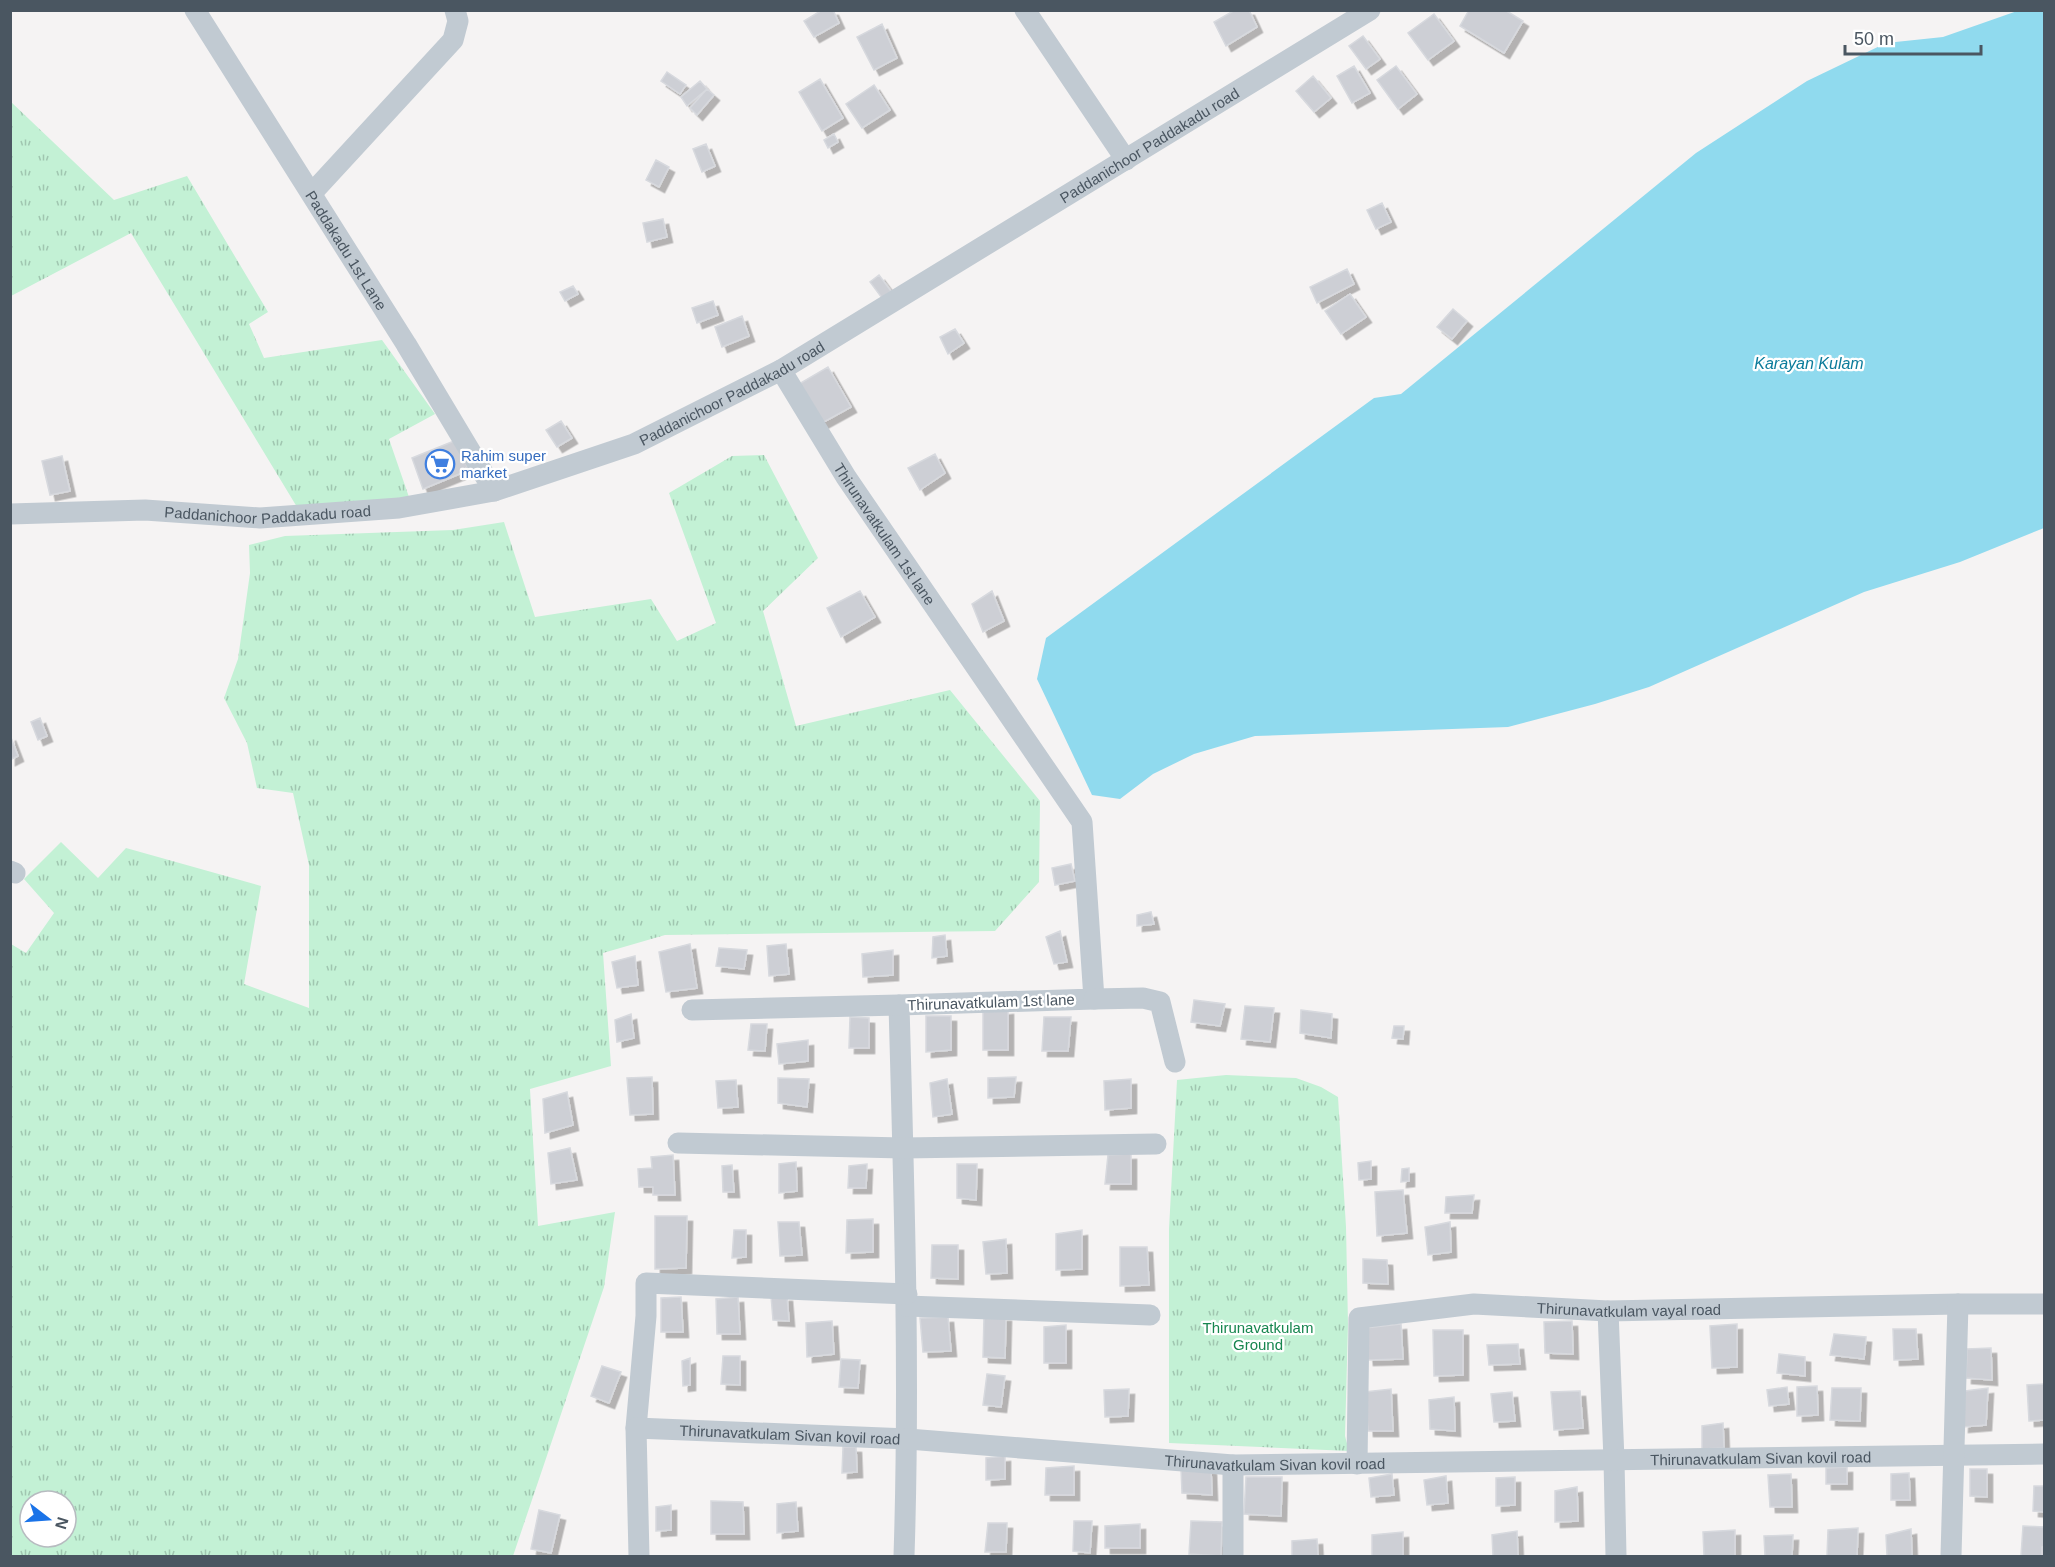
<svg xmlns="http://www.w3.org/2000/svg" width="2055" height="1567" font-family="Helvetica,sans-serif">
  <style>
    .grass { fill: url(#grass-tufts); fill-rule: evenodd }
    .water { fill: #90daee }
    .building { fill: #cdcfd5; stroke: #d7d9de; stroke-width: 1.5; filter: url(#shadow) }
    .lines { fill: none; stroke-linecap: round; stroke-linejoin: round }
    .minor { stroke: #c1cad2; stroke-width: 21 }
    .labels { text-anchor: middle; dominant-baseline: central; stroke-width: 4.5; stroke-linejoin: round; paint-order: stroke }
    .street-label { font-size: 15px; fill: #4a5661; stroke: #fff }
    .shop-label { font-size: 15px; fill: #366cbe; stroke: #fff; text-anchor: start }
    .park-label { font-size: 15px; fill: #17864f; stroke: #fff }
    .water-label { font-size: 16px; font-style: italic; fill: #0c7c9b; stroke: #fff }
  </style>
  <defs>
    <pattern id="grass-tufts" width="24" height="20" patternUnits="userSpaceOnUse" patternTransform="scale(1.5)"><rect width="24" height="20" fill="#c3f1d5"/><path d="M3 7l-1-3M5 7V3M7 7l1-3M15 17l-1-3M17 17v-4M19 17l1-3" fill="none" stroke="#a0c6b0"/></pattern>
    <filter id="shadow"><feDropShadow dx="5.5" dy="5.5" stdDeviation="0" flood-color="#0004"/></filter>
  </defs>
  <rect width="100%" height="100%" fill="#f5f3f3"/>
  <path class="grass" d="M10 101 114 200 187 176 268 312 249 324 264 358 382 340 435 414 389 439 410 500 300 512 131 233 11 296Z
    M764 455 818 558 763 611 796 726 950 690 1040 801 1039 882 995 931 665 935 603 953 611 1066 530 1089 538 1226 615 1212 604 1287 513 1556H11V944L26 953 54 913 24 879 61 842 98 878 126 848 261 886 244 984 309 1008V865L293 793 257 788 247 743 224 698 238 659 250 573 249 545 285 536 453 530 504 522 535 617 651 599 677 641 716 623 669 493 732 456ZM30 1501H66V1537H30Z
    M1226 1075 1296 1078 1321 1087 1338 1097 1346 1227 1348 1324 1345 1436 1349 1451 1169 1443V1229L1177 1080Z"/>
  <path class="water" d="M2020 10 2044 11V528L1960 562 1864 592 1649 687 1595 704 1508 727 1255 736 1194 754 1153 774 1120 799 1092 795 1037 679 1046 638 1374 398 1401 394 1696 153 1807 81 1886 43 1943 37Z"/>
  <path class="building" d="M822 10H833L839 23 814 37 804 21Z
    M1235 10H1249L1257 27 1226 46 1214 22Z
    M1469 10H1505L1523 21 1504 53 1460 26Z
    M1434 14 1454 41 1428 60 1408 33Z
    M882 24 897 58 874 70 857 37Z
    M1363 36 1380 59 1366 69 1349 46Z
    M1354 66 1370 93 1352 103 1337 76Z
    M1396 66 1417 94 1398 109 1377 80Z
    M667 72 686 85 680 94 661 81Z
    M1313 76 1331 98 1314 112 1296 91Z
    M820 79 843 118 822 131 799 92Z
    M700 81 707 89 687 106 681 97Z
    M874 85 890 110 862 128 846 104Z
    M707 89 714 95 697 115 690 108Z
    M834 134 838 142 828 148 824 140Z
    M706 144 715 166 702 172 693 149Z
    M656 160 669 167 659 187 646 180Z
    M1382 203 1391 222 1376 229 1367 210Z
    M663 219 667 237 647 242 643 223Z
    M1347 269 1354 284 1317 303 1310 287Z
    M879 275 891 291 882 298 870 282Z
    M573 286 578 294 565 301 560 292Z
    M1350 294 1366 317 1341 334 1325 311Z
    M713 301 718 315 697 323 692 308Z
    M1453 309 1467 321 1452 339 1437 327Z
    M742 316 749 336 722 347 715 327Z
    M955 329 964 343 948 354 940 337Z
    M828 367 851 407 822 423 799 384Z
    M561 421 572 438 557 447 546 430Z
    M454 441 469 470 423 489 412 458Z
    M935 454 945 473 920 490 908 468Z
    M62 456 70 491 50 495 42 461Z
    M860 591 875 617 841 637 827 608Z
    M992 591 1004 621 983 632 972 604Z
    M40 718 47 736 38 740 31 722Z
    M10 735 18 756 10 760Z
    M1071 864 1075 881 1055 885 1052 868Z
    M1151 912 1154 924 1137 926V915Z
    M1060 931 1067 962 1054 964 1046 937Z
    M945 935 947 956 932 958 933 937Z
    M690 944 697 988 666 992 659 952Z
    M786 944 789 974 769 976 767 946Z
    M719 948 747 950 744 969 716 966Z
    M893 950V975L863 977 862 954Z
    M635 956 638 985 617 988 612 962Z
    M1194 1000 1225 1004 1220 1026 1191 1022Z
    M1245 1006 1274 1008 1270 1042 1241 1039Z
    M1008 1009V1050H983V1012Z
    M1301 1010 1332 1014 1331 1038 1300 1033Z
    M631 1014 634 1038 617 1042 615 1020Z
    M926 1016H951V1050L926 1052Z
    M850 1017 869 1018V1048H849Z
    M1044 1017H1071L1068 1051H1042Z
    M751 1024H767L765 1051 748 1050Z
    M1394 1026H1404L1403 1039 1392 1038Z
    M808 1040V1061L779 1064 777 1044Z
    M652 1077 653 1114 630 1115 627 1078Z
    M1016 1077 1014 1097 988 1098V1078Z
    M778 1078 809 1079 807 1107 778 1103Z
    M947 1079 952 1114 933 1117 930 1083Z
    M1131 1079V1108L1105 1110 1104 1081Z
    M736 1080 738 1107 718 1108 716 1081Z
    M567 1092 573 1125 545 1133 543 1099Z
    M570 1148 577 1180 551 1184 548 1153Z
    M1131 1154V1184H1105L1108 1155Z
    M673 1155 675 1195H653V1187H639L638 1169 652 1168 651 1157Z
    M1371 1161V1179L1359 1180 1358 1163Z
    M796 1162 797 1191 779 1193V1164Z
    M867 1164 866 1188H848L849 1166Z
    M957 1164H977L976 1200 957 1198Z
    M732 1165 734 1192H723L722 1166Z
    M1409 1168V1181L1401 1182 1402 1169Z
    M1403 1190 1407 1233 1377 1236 1375 1192Z
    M1474 1195 1472 1213H1445L1446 1197Z
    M655 1216H687L686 1268 655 1269Z
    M873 1219V1252L846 1253 847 1220Z
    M778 1222H799L802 1255 780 1256Z
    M1450 1222 1451 1252 1428 1255 1425 1227Z
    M734 1230H746V1257L732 1258Z
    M1082 1230V1269L1056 1270V1234Z
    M1006 1239 1007 1273 986 1274 983 1242Z
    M932 1245H958V1279L931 1278Z
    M1120 1247H1147L1149 1285 1120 1286Z
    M1363 1259 1387 1260 1388 1284 1363 1283Z
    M771 1296H787L789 1321 773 1320Z
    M681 1297 683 1332H661V1298Z
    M738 1297 740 1334H717L716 1299Z
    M984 1316H1006L1005 1358 983 1357Z
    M948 1317 951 1351 923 1352 920 1318Z
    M832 1321 834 1354 807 1357 806 1323Z
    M1572 1321 1573 1354 1545 1353 1544 1322Z
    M1401 1324 1403 1359 1368 1360 1365 1328Z
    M1737 1324V1367L1712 1368 1710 1326Z
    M1066 1325V1363H1044V1327Z
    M1893 1329H1916L1918 1359 1894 1360Z
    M1433 1330H1463V1375L1434 1376Z
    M1834 1334 1866 1337 1864 1359 1830 1355Z
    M1518 1344 1520 1364 1489 1365 1487 1345Z
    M1991 1348 1992 1380 1966 1378 1967 1349Z
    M1779 1354 1805 1357V1376L1777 1373Z
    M723 1356H740V1385L721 1384Z
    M690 1358V1385L683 1386 682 1361Z
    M841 1359 860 1360 858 1388 839 1387Z
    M602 1366 621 1372 609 1403 591 1396Z
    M987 1374 1005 1376 1001 1407 983 1405Z
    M2044 1384V1420L2029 1421 2027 1385Z
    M1817 1386 1818 1415 1797 1416V1387Z
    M1787 1387 1789 1404 1769 1406 1767 1390Z
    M1832 1388H1861L1860 1421 1830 1420Z
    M1988 1388 1986 1425 1963 1427 1965 1391Z
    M1129 1389 1128 1416 1105 1417 1104 1390Z
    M1391 1389 1393 1431H1368L1365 1392Z
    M1580 1391 1583 1428 1554 1430 1551 1392Z
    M1512 1392 1515 1421 1494 1422 1491 1394Z
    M1454 1397 1455 1431 1430 1429 1429 1400Z
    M1723 1423 1724 1448 1702 1449V1426Z
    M843 1447H856L857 1472 842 1473Z
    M1005 1456V1479L986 1480V1458Z
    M1074 1466V1495H1045L1046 1468Z
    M1847 1467V1484H1826V1468Z
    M1181 1468 1211 1469 1212 1495 1182 1493Z
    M1970 1469H1987V1497L1970 1496Z
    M1909 1473 1910 1500H1891V1474Z
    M1392 1474 1394 1495 1371 1497 1369 1478Z
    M1791 1474 1792 1507H1770L1768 1475Z
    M1446 1476 1448 1503 1427 1505 1424 1480Z
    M1246 1477H1282L1281 1516 1244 1514Z
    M1515 1477V1505L1496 1506V1478Z
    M2034 1486H2044V1512L2033 1511Z
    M1577 1487 1578 1521 1555 1522V1491Z
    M711 1501 743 1502 744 1534H711Z
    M796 1502 798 1531 777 1533V1504Z
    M671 1505V1530L656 1531V1507Z
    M539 1510 560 1515 551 1553 531 1549Z
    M1074 1521H1092L1090 1553 1073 1551Z
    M1191 1521 1222 1522 1221 1556 1189 1554Z
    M988 1523H1007L1006 1552H985Z
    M1140 1524V1548H1105V1526Z
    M2023 1526 2044 1527V1547H2042V1556H2021Z
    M1858 1528 1857 1556H1827L1828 1530Z
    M1911 1529 1912 1556H1887L1886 1535Z
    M1735 1530V1556H1704L1703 1532Z
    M1517 1531 1518 1556H1493L1492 1535Z
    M1403 1532V1556H1372V1535Z
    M1793 1535 1792 1556H1765L1764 1536Z
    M1317 1539 1318 1556H1292V1541Z"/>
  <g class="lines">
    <g class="minor">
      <path id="s1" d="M195 10 406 344 494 491"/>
      <path d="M1025 10 1126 160"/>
      <path d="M312 193 453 40 458 21 455 10"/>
      <path id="s2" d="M781 370 846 477 1082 822 1094 999 899 1005C904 1189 910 1372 904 1556"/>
      <path id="s3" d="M10 514 145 510 260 518 399 508 494 491 634 444 781 370 1370 10"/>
      <path d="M10 871 15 873"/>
      <path d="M1094 999 1143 998 1160 1002 1175 1062"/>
      <path d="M692 1010 899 1005"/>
      <path d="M678 1143 903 1148 1156 1144"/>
      <path d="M907 1306 1150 1315"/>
      <path d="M1608 1311 1614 1460 1616 1556"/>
      <path d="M636 1428 646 1316V1283L907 1294"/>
      <path id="s4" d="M1357 1464 1359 1318 1474 1304 1608 1311 1958 1304H2044"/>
      <path d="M1233 1465V1556"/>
      <path id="s5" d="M639 1556 636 1428 908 1439 1233 1465 2044 1454"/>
      <path d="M1951 1556 1958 1304"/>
    </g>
  </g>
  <defs>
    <g id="supermarket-ring" transform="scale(1.5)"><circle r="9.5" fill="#fff" stroke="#3f7fe0" stroke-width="1.5"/><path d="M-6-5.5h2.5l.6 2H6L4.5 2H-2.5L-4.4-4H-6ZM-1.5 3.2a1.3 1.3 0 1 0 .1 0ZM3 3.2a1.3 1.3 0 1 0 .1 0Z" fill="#3f7fe0"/></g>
  </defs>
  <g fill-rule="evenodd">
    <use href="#supermarket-ring" x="440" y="464"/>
  </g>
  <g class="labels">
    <g class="street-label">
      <text stroke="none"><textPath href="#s3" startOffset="1230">Paddanichoor Paddakadu road</textPath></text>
      <text stroke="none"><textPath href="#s1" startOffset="284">Paddakadu 1st Lane</textPath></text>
      <text stroke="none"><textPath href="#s3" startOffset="744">Paddanichoor Paddakadu road</textPath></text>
      <text stroke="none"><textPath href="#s3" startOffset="258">Paddanichoor Paddakadu road</textPath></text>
      <text stroke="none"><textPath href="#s2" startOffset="194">Thirunavatkulam 1st lane</textPath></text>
      <text transform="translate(991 1002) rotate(-2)">Thirunavatkulam 1st lane</text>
      <text stroke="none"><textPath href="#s4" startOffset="417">Thirunavatkulam vayal road</textPath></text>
      <text stroke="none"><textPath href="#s5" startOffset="282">Thirunavatkulam Sivan kovil road</textPath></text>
      <text stroke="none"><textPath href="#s5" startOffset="1254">Thirunavatkulam Sivan kovil road</textPath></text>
      <text stroke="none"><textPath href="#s5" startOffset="768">Thirunavatkulam Sivan kovil road</textPath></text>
    </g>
    <g class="shop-label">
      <text x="461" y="455">Rahim super<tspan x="461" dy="17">market</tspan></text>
    </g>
    <g class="park-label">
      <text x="1258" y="1327">Thirunavatkulam<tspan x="1258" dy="17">Ground</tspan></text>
    </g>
    <g class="water-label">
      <text x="1809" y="363">Karayan Kulam</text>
    </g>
  </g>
  <rect width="2055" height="1567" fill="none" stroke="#4a5661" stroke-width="24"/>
  <g transform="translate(48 1519) rotate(107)"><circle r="28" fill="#ffffff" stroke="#b7bbc0" stroke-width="1.5"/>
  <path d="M0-4.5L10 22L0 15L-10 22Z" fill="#1a73e8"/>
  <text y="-9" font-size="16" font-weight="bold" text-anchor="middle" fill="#4a5661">N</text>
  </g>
  <path d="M1845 45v9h136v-9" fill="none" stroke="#4a5661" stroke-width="3"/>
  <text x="1854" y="45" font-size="18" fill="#4a5661" stroke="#ffffff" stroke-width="4.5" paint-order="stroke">50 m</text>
</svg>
